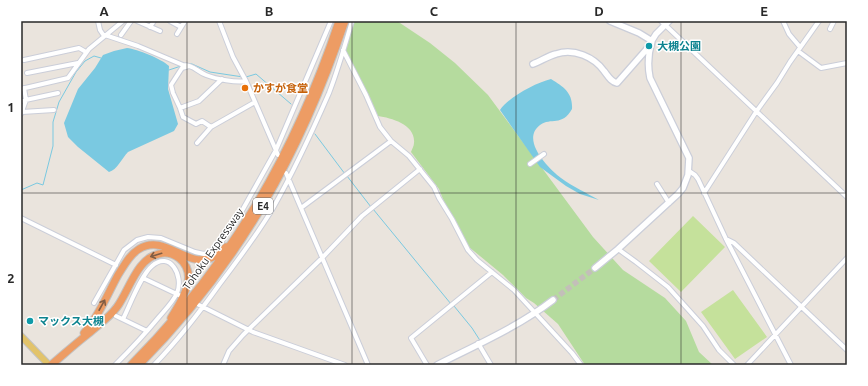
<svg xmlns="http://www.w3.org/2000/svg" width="868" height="386" font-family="Ubuntu,'Noto Sans JP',sans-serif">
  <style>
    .green { fill: #b5db9e }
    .pitch { fill: #c5e19b }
    .water { fill: #7ac9e1 }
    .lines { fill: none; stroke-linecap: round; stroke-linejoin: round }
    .stream { stroke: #7ac9e1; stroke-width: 1 }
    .secondary-tunnel { stroke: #c3bfb9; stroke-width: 5.5; stroke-dasharray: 5.5 3; stroke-linecap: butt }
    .street-casing { stroke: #cbced9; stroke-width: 6 }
    .secondary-casing { stroke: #cbced9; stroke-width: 8 }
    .primary-casing { stroke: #c3c3c3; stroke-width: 8 }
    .highway-casing { stroke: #c3c3c3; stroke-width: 9 }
    .street { stroke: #fff; stroke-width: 4 }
    .secondary { stroke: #fff; stroke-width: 5.5 }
    .primary { stroke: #e2c36a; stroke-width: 6 }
    .highway { stroke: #ed9c64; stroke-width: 7 }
    .oneway { stroke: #815d44 }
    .grid { fill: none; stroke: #292929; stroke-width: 1; stroke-opacity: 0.55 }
    .culture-dot { fill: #0f9aa8; stroke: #fff; stroke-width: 1.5 }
    .food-dot { fill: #e8710a; stroke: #fff; stroke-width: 1.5 }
    .labels { text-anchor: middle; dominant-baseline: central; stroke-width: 3; stroke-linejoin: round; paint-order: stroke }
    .shield { fill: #fff; stroke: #696969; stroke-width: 1 }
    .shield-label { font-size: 10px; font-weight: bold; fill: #292929 }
    .culture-label { font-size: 11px; font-weight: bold; fill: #0d838f; stroke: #fff; text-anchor: start }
    .food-label { font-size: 11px; font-weight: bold; fill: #c56008; stroke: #fff; text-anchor: start }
    .street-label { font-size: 11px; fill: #292929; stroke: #fff }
    .neatline { fill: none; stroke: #292929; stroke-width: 1.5 }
    .grid-label { font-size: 13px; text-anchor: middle; font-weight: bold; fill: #292929 }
  </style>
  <rect width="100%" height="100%" fill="#eae4dd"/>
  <path class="green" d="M354 21H397L430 43 455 63 488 95 593 237 623 270 665 298 686 321 699 352 713 365H585L558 324 534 303 526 298 503 275 469 247 445 204 439 189 411 152C412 149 414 146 414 143 416 125 392 118 378 116L345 52Z"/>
  <path class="pitch" d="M693 216 725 247 681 292 649 261Z
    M733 290 767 337 735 359 701 312Z"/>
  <path class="water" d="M127 48C137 49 162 59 169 66L168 89 178 124 174 131 128 152C122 158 117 170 109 172L78 147 68 137 64 123 78 89 95 68 103 55 114 51Z
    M551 79C564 87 573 93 572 109 562 127 551 117 540 125 520 140 549 169 561 178 573 187 587 193 599 200L580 194 566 186 540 167 500 110C509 97 535 83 551 79Z"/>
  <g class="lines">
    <path class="stream" d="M190 64H192L210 72 243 77
      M169 70 181 66
      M246 77 256 74 291 104
      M315 134 345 174
      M347 176 371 207
      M21 190 37 183 43 185 53 146V122L59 102 76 72 85 61 94 56 101 58
      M373 209 451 304
      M454 306 472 328 481 342"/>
    <path class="secondary-tunnel" d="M553 300 595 268"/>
    <g class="street-casing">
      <path id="street" d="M98 21 100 30 104 36
        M137 21 160 31
        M170 21 181 27
        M219 21 233 57 246 81 278 155
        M661 21 847 197
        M783 21 789 34 800 47
        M150 27 154 21
        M830 29 834 21
        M177 34 185 21
        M105 35 138 46 183 65C194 65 196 71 206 75 216 79 236 83 246 81
        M121 35 131 21
        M343 50 366 95 380 127 391 141 409 156 434 187 439 198 452 219 468 250 477 260 514 290 572 353 581 365
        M798 51 821 68 847 63
        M24 60 79 48 86 52
        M189 66 182 68 171 85 173 93 180 108 199 101 222 79
        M27 73 78 63
        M21 89 68 78 89 49 123 21
        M21 101 58 93
        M180 108 183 117 196 124 202 121 211 127
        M22 112 54 110
        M21 114 26 100 24 88
        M197 143 211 127 255 102
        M530 164 544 154
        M689 171 695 175 698 179 726 239 791 365
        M286 173 368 365
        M657 184 669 203
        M704 193 756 112 777 83 790 62 819 21
        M301 208 391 141
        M21 218 116 265
        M726 239 734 243 847 350
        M618 249 636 262 668 287 703 326 719 350 734 365
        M143 278 181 296
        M94 303 124 250 137 240 148 237 161 238 195 252 204 254 208 253 215 248 222 241 243 209 276 150 331 21
        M199 305 253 332 345 365
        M116 316 147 331
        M478 343 491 365
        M115 365C130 350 145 334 159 317 165 310 173 302 177 293 184 276 170 250 152 266 141 275 130 305 123 319
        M154 365C178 340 199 313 219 285 238 260 257 235 273 208 294 171 312 132 329 93 338 70 345 45 352 21
        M223 365 229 351 243 335 322 258 362 216 420 169
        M427 365 411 338 492 272
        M747 365 847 258"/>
    </g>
    <g class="secondary-casing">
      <path id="secondary" d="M533 64C541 61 548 56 556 54 574 48 594 57 604 71 608 76 611 82 617 83L646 50 656 34 669 21
        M595 268 618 249 678 194 683 188 688 175 689 158 650 78C647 64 648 54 652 41L639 33 610 21
        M437 365C476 345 518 327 553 300"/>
    </g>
    <g class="primary-casing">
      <path id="primary" d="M21 336 49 365"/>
    </g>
    <g class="highway-casing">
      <path id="highway" d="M84 333C98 318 108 293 118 275 124 266 129 255 139 249 164 233 186 268 211 258 217 256 222 251 226 247
        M51 365C63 355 75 344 88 334 98 325 109 318 117 307 129 291 137 258 159 254 165 252 173 254 179 258 200 275 181 301 171 318
        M131 365C231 264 294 155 339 21
        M139 365C239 264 300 155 345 21"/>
    </g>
    <use href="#street" class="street"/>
    <use href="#secondary" class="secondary"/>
    <use href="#primary" class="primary"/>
    <use href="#highway" class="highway"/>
  </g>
  <defs><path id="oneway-shaft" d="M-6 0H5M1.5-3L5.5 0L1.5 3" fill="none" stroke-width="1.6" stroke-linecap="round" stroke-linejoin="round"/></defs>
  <g class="oneway">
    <use href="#oneway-shaft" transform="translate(156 255) rotate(163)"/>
    <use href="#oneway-shaft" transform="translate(102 305) rotate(-61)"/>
  </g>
  <path class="grid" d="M187 21V365M352 21V365M516 21V365M681 21V365M21 193H847"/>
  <g class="culture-dot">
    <circle cx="649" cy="46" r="4"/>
    <circle cx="30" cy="321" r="4"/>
  </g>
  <circle class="food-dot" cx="245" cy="88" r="4"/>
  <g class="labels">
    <rect class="shield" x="253" y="198" width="20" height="16" rx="3"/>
    <g class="shield-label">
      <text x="263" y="206">E4</text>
    </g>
    <g class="culture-label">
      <text x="657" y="46">大槻公園</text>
      <text x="38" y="321">マックス大槻</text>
    </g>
    <g class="food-label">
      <text x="253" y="88">かすが食堂</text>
    </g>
    <g class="street-label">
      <text transform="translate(213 249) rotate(-55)">Tohoku Expressway</text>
    </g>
  </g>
  <rect width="868" height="386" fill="none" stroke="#ffffff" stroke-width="44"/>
  <rect x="22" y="22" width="824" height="342" class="neatline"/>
  <g class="grid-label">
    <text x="104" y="16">A</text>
    <text x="269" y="16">B</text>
    <text x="434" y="16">C</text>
    <text x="599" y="16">D</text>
    <text x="764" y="16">E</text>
    <text x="11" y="112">1</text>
    <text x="11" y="283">2</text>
  </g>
</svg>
